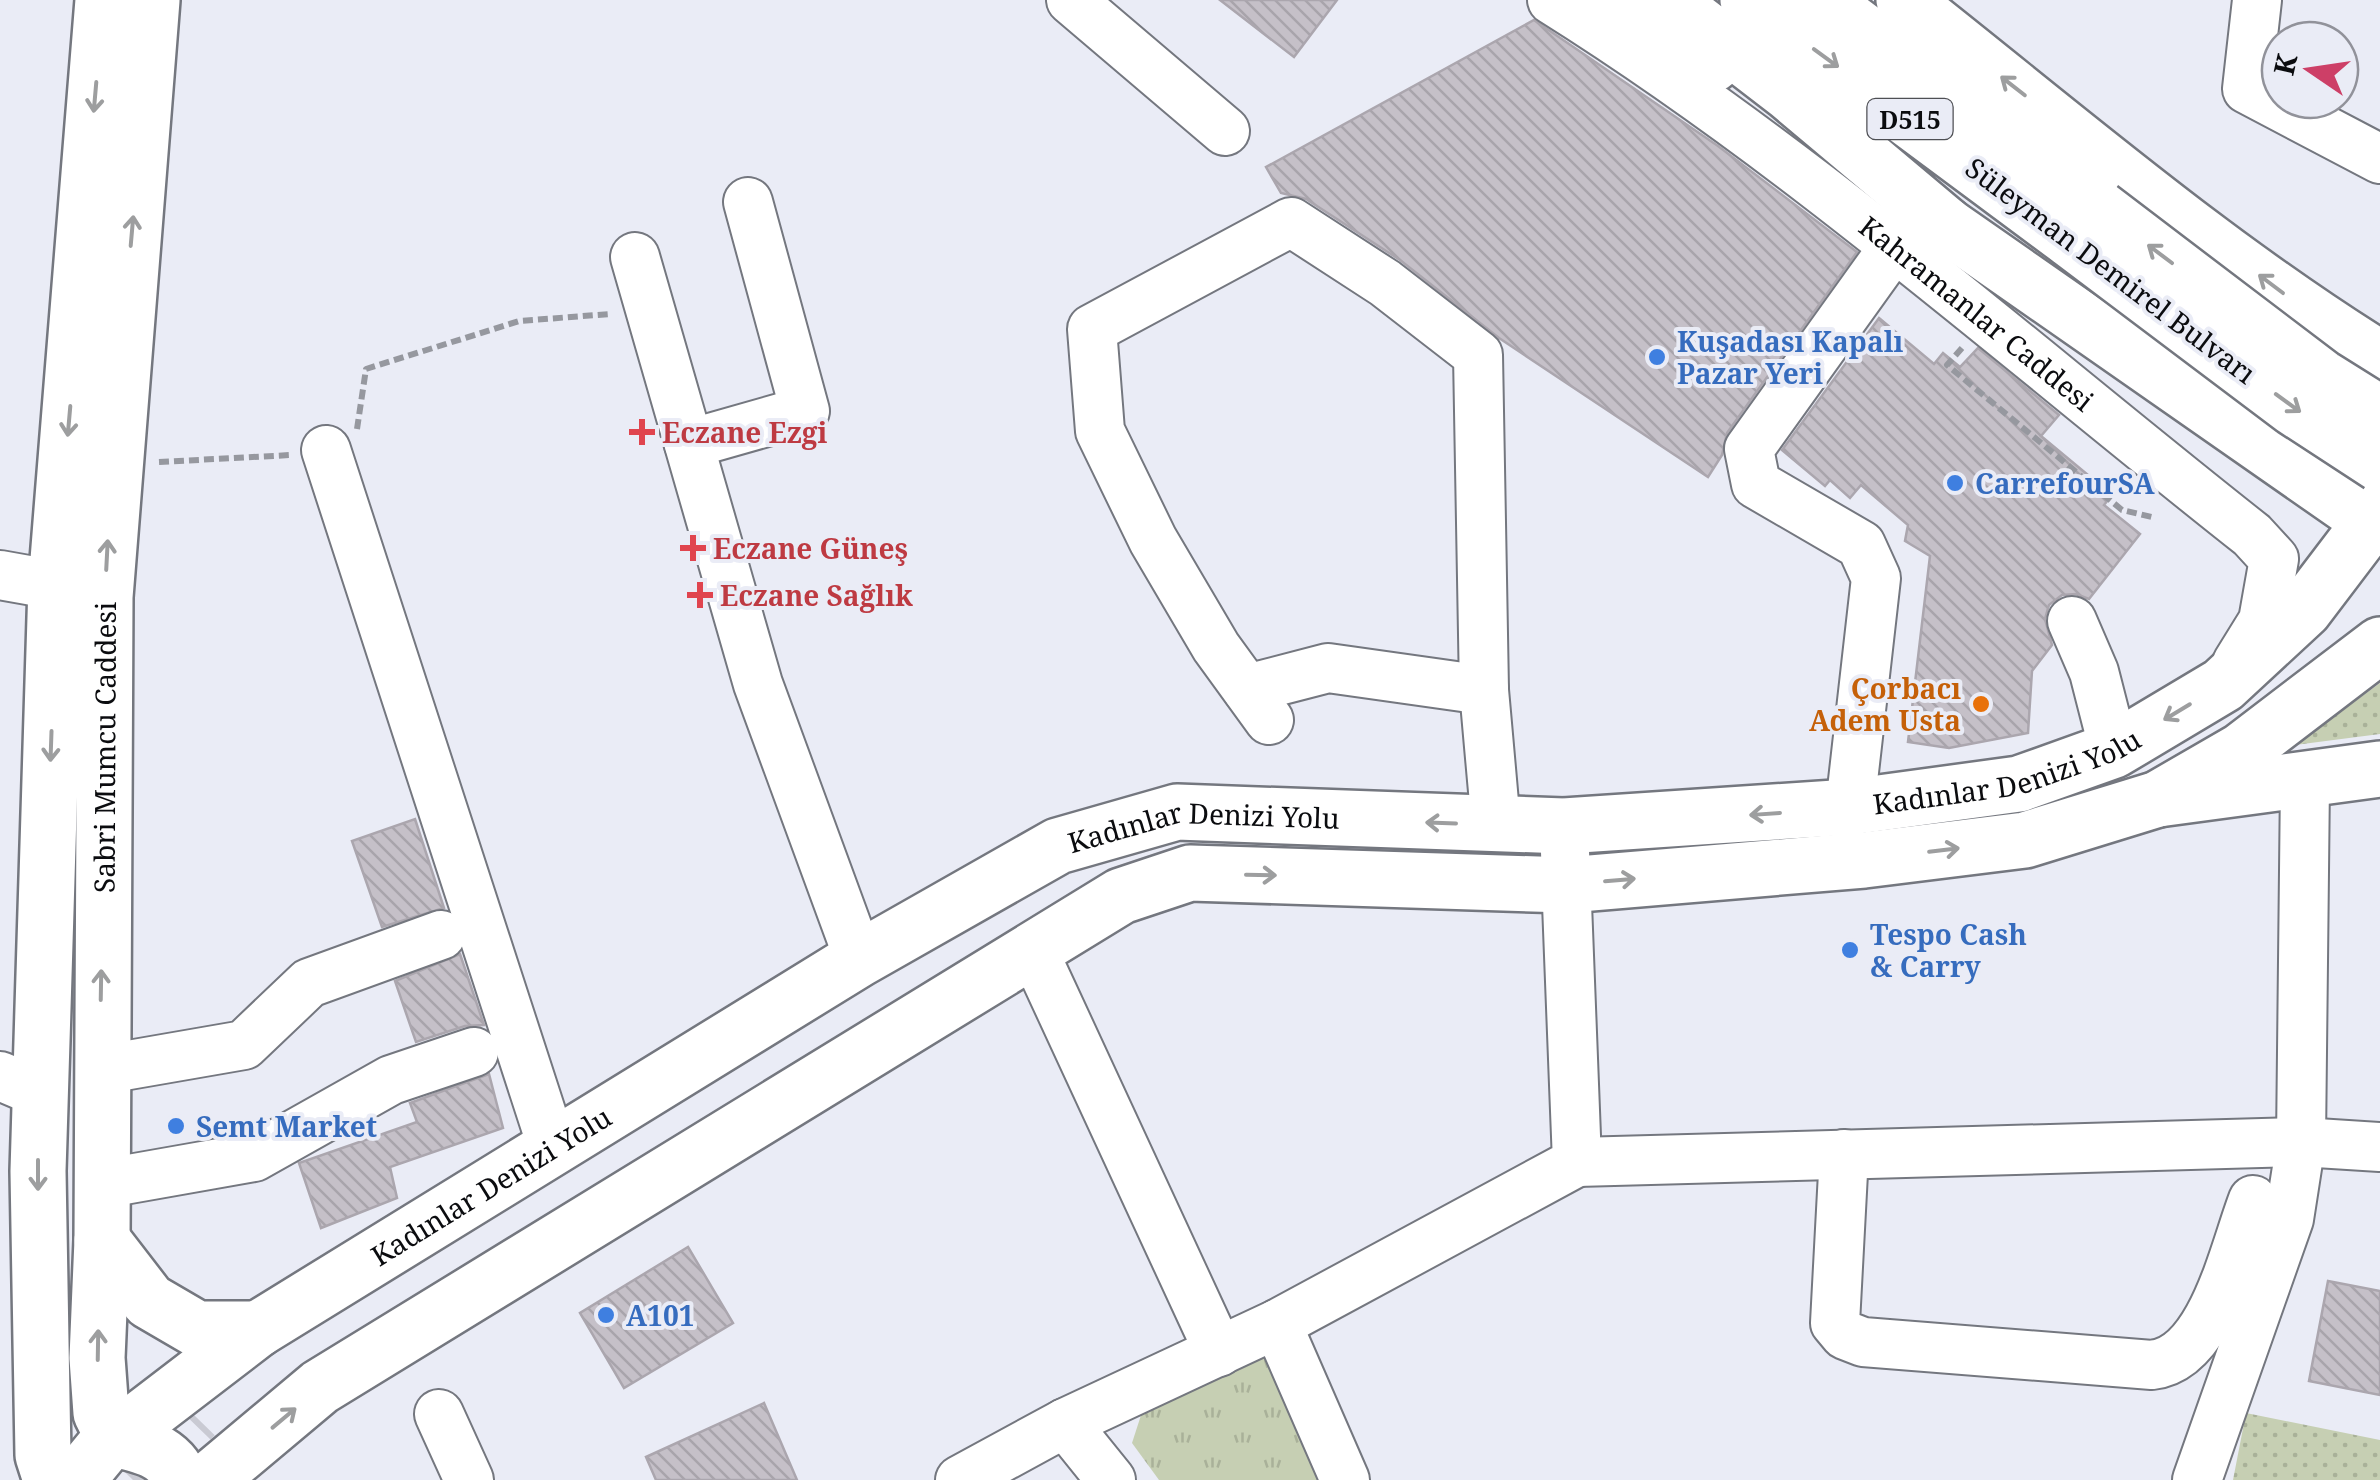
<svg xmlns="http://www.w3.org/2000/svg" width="2380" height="1480" font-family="'Noto Serif',serif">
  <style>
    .grass { fill: url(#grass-tufts) }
    .park { fill: url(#park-dots) }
    .building { fill: url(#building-back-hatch); stroke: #aba6ae; stroke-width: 2.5 }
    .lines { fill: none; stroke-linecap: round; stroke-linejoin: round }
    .major-tunnel { stroke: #c9cad3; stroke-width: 55; stroke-dasharray: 55 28; stroke-linecap: butt }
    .minor-casing { stroke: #74777f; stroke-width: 52 }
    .major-casing { stroke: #74777f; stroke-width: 60 }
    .highway-casing { stroke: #74777f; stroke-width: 60 }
    .path { stroke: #96989f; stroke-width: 6; stroke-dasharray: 10 5; stroke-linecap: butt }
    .minor { stroke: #fff; stroke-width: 48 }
    .major { stroke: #fff; stroke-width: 55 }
    .highway { stroke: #fff; stroke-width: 55 }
    .highway-bridge-casing { stroke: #74777f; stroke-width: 60; stroke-linecap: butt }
    .highway-bridge { stroke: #fff; stroke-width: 55 }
    .oneway { stroke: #9d9e9f }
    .shop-dot { fill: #3f7fe0; stroke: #eaecf6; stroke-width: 4 }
    .health-dot { fill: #e0444e; stroke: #eaecf6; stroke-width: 4 }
    .food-dot { fill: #e8710a; stroke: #eaecf6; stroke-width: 4 }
    .labels { text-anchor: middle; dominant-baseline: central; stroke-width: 8; stroke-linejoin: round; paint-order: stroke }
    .shield { fill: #eaecf6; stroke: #4e4f54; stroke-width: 2.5 }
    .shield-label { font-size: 25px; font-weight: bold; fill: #0b0c0f }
    .street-label { font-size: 28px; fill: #0b0c0f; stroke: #eaecf6 }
    .shop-label { font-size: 28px; font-weight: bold; fill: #366cbe; stroke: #eaecf6; text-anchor: start }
    .health-label { font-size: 28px; font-weight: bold; fill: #be3a42; stroke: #eaecf6; text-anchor: start }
    .food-label { font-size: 28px; font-weight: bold; fill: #c56008; stroke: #eaecf6; text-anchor: end }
  </style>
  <defs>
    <pattern id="grass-tufts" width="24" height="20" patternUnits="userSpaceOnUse" patternTransform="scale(2.5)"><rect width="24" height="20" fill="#c6cfb3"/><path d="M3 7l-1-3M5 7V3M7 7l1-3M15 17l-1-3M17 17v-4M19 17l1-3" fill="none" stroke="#a9b199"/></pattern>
    <pattern id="park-dots" width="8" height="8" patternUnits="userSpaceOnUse" patternTransform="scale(2.5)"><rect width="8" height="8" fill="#c6cfb3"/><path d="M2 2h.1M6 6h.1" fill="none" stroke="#a9b199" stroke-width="1.8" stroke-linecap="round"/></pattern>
    <pattern id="building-back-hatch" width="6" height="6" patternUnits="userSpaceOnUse" patternTransform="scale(2.5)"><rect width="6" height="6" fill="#c5c0c8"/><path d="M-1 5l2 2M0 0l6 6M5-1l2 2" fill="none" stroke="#a8a4ab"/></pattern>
  </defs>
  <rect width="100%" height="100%" fill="#eaecf6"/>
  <path class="grass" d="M1272 1352 1331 1480H1159L1132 1443 1143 1409Z"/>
  <path class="park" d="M2380 683V734L2295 745Z
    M2246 1413 2380 1440V1480H2233Z"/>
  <path class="building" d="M1220 0H1337L1294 57Z
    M1534 20 1718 146 1857 252 1727 433 1722 455 1708 477 1499 338 1400 260 1306 199 1281 193 1266 167Z
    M1879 318 1934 364 1943 353 1960 367 1978 348 2059 415 2041 436 2112 495 2104 505 2140 534 2089 599 2076 594 2062 595 2049 605 2045 619 2052 645 2032 671 2028 733 1949 748 1908 742 1930 556 1905 541 1908 525 1861 485 1850 498 1830 480 1825 486 1782 450Z
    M415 819 444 908 382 927 352 841Z
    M460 954 484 1025 465 1026 416 1042 395 981Z
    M489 1074 503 1128 390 1167 397 1198 321 1228 299 1163 417 1122 410 1103Z
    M688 1247 733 1323 624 1388 580 1313Z
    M2328 1281 2380 1291V1395L2309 1381Z
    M764 1403 797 1480H656L646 1457Z"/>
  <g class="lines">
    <path class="major-tunnel" d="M133 1480 195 1416"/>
    <g class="minor-casing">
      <g id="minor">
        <path d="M1071 0 1225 131"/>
        <path id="s1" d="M1552 0C1801 156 2021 353 2252 535L2274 559 2263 621 2237 663"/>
        <path d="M2257 0 2247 89 2380 159"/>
        <path d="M635 257 758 684 859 959"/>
        <path d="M689 444 805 411 748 202"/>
        <path d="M326 450 553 1149"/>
        <path d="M0 575 56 585"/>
        <path d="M2072 621 2094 672 2114 750"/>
        <path d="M1247 689 1328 668 1484 690"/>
        <path d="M1269 720 1216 647 1153 540 1100 431 1092 329 1291 222 1385 283 1478 355 1484 690 1496 825"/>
        <path d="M1850 807 1876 578 1861 545 1756 484 1749 449 1896 244"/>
        <path d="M1033 950 1219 1352"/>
        <path d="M100 1070 244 1045 309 983 441 935"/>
        <path d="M0 1076 40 1093"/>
        <path d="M1844 1154 1835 1323 1845 1335 1863 1342 2152 1365C2212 1359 2234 1249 2253 1200"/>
        <path d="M1577 1162 2301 1142 2380 1147"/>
        <path d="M101 1184 254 1157 391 1080 474 1052"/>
        <path d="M1277 1324 1345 1480"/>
        <path d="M439 1414 469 1480"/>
        <path d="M1065 1423 1111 1480"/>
        <path d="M960 1480 1065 1423 1277 1324 1577 1162 1564 826"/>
        <path d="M2197 1480 2289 1219 2301 1142 2305 781"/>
      </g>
    </g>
    <g class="major-casing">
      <g id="major">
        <path d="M1621 0 1713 64"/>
        <path d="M1904 0C2059 122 2212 255 2380 359"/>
        <path d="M1907 198 2380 528"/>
        <path d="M102 1240 149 1301 197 1329H258"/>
        <path id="s2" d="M114 1439 101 1413 97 1358 102 1240 105 597 152 0"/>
        <path d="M114 1439C142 1445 170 1451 181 1480"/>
        <path d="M51 1480 43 1455 38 1171 56 585 103 0"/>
        <path id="s3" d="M77 1480 104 1447 258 1329 859 959 1058 846 1177 812 1564 826 1850 807 2019 784 2114 750 2223 685 2304 610 2380 510"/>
        <path d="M209 1480 320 1387 1121 896 1190 873 1567 885 1864 860 2025 840 2158 799 2241 751 2380 645"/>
      </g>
    </g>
    <g class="highway-casing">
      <path id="highway" d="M1668 0 1789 93 1946 225
        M1748 0 2071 240
        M1822 0 2100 209
        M2158 799 2380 769"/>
    </g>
    <path class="path" d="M1962 348 1947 365 2122 510 2156 518
      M357 429 366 369 519 321 610 314
      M159 462 291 455"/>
    <use href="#minor" class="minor"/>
    <use href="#major" class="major"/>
    <use href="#highway" class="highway"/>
    <g class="highway-bridge-casing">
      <path id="highway-bridge" d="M2100 209 2321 377 2380 414
        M2071 240 2294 408 2380 464"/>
    </g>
    <use href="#highway-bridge" class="highway-bridge"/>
  </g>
  <defs><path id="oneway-shaft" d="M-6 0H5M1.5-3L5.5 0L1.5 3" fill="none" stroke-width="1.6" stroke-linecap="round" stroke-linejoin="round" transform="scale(2.5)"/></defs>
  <g class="oneway">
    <use href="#oneway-shaft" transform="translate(1826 58) rotate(36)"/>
    <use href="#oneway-shaft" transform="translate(2013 86) rotate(-142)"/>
    <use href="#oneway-shaft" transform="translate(95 97) rotate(95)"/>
    <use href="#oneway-shaft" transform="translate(132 231) rotate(-85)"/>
    <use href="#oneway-shaft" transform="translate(2160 254) rotate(-143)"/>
    <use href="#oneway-shaft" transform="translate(2271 284) rotate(-143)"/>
    <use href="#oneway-shaft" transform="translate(2288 403) rotate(36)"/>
    <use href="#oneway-shaft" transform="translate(69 421) rotate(95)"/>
    <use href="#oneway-shaft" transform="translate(107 555) rotate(-87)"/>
    <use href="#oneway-shaft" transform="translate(2177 712) rotate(149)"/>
    <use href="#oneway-shaft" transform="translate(51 746) rotate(92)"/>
    <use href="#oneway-shaft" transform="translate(1765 814) rotate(176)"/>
    <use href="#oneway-shaft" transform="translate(1441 823) rotate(-178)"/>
    <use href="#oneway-shaft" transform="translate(1944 850) rotate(-7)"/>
    <use href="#oneway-shaft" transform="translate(1261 875) rotate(1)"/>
    <use href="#oneway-shaft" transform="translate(1620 880) rotate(-5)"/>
    <use href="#oneway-shaft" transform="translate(101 985) rotate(-89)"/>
    <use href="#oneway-shaft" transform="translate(38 1175) rotate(90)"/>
    <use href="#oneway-shaft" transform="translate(98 1345) rotate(-89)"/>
    <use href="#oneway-shaft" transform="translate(284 1418) rotate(-40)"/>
  </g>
  <g class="shop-dot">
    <circle cx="1657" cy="357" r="10"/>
    <circle cx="1955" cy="483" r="10"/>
    <circle cx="1850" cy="950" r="10"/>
    <circle cx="176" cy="1126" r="10"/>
    <circle cx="606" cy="1315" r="10"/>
  </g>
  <g class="health-dot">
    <path d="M637 417h10v10h10v10h-10v10h-10v-10h-10v-10h10z"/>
    <path d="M688 533h10v10h10v10h-10v10h-10v-10h-10v-10h10z"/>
    <path d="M695 580h10v10h10v10h-10v10h-10v-10h-10v-10h10z"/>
  </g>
  <circle class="food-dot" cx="1981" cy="704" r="10"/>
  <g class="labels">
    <rect class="shield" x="1867.5" y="99" width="85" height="40" rx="8"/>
    <g class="shield-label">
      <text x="1910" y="119">D515</text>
    </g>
    <g class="street-label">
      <text transform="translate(2111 270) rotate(37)">Süleyman Demirel Bulvarı</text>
      <text stroke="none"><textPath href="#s1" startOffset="528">Kahramanlar Caddesi</textPath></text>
      <text stroke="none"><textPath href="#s2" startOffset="695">Sabri Mumcu Caddesi</textPath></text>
      <text stroke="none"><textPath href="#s3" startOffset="2130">Kadınlar Denizi Yolu</textPath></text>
      <text stroke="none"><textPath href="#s3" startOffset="1320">Kadınlar Denizi Yolu</textPath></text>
      <text stroke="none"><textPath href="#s3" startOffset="510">Kadınlar Denizi Yolu</textPath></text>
    </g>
    <g class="shop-label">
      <text x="1677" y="341">Kuşadası Kapalı<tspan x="1677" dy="32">Pazar Yeri</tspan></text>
      <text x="1975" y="483">CarrefourSA</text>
      <text x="1870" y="934">Tespo Cash<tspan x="1870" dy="32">&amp; Carry</tspan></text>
      <text x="196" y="1126">Semt Market</text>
      <text x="626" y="1315">A101</text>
    </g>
    <g class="health-label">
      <text x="662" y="432">Eczane Ezgi</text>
      <text x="713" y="548">Eczane Güneş</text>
      <text x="720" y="595">Eczane Sağlık</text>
    </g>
    <g class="food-label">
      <text x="1961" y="688">Çorbacı<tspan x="1961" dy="32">Adem Usta</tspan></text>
    </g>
  </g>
  <g transform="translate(2310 70) rotate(283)"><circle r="48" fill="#eaecf6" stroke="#91929a" stroke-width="2.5"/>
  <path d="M0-8L18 38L0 25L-18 38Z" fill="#cd3f67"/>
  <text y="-15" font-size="28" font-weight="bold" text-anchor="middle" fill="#0b0c0f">K</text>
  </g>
</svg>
